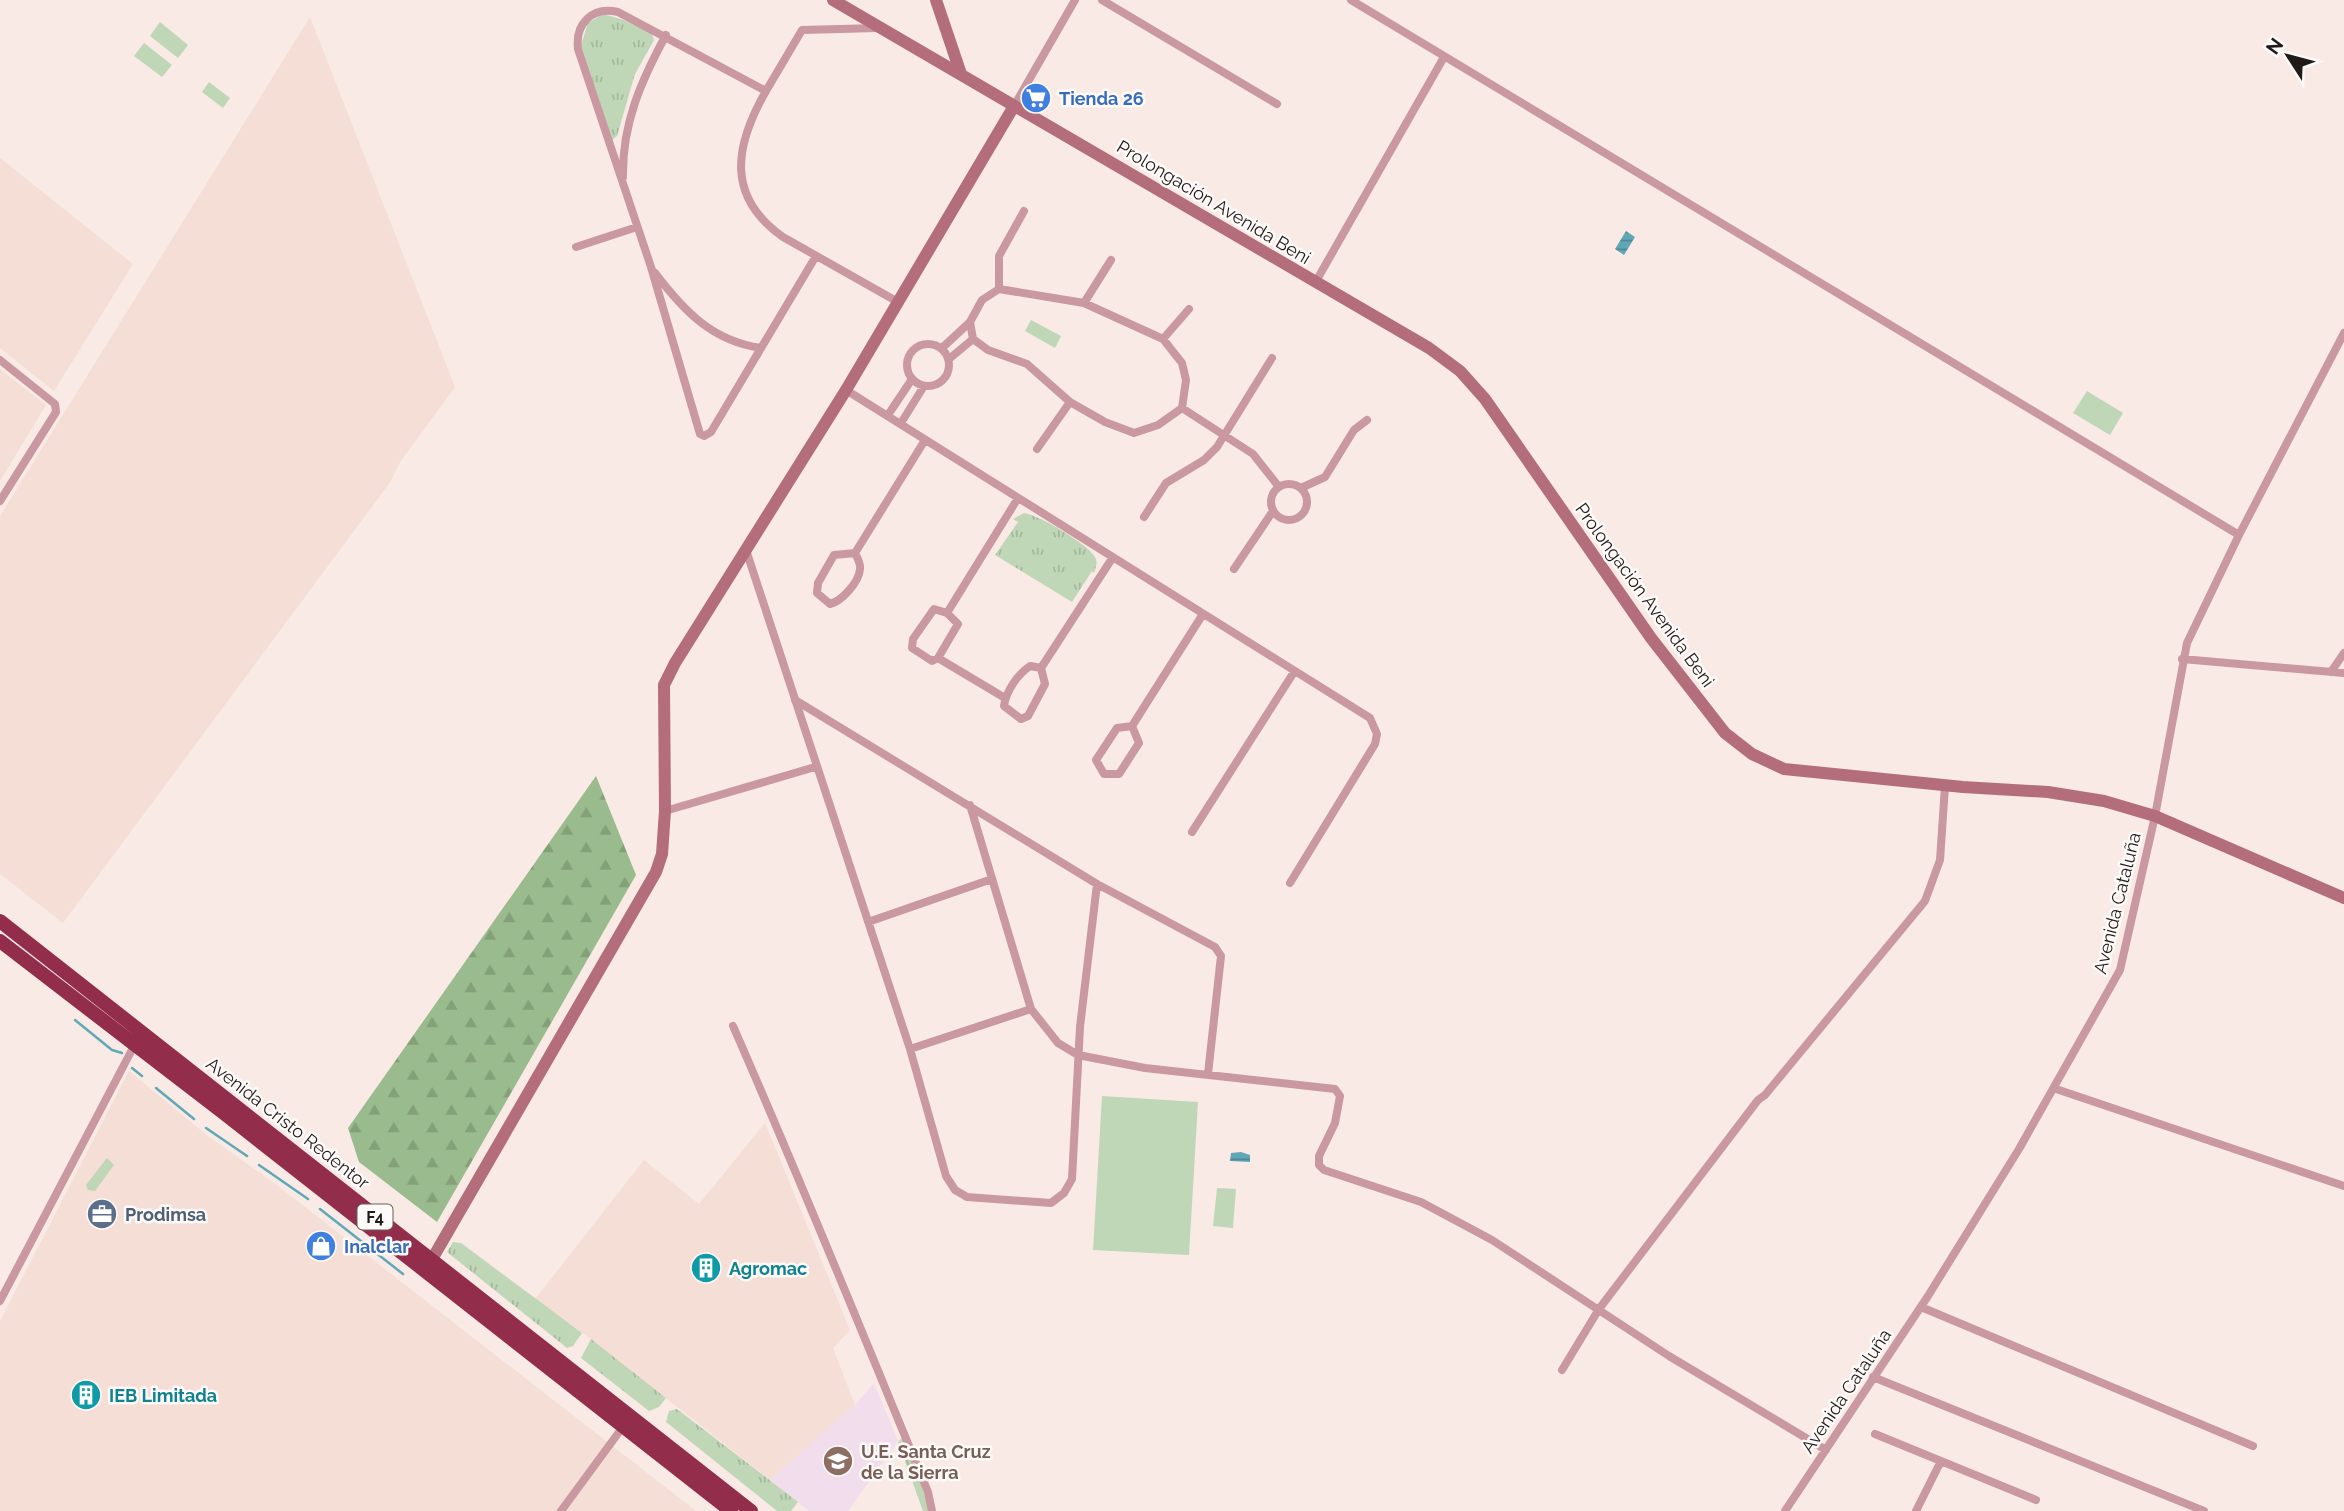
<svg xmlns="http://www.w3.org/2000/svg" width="2344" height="1511" font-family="Raleway,sans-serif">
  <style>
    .built { fill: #f4ded5 }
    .education { fill: #f2ddec }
    .grass { fill: url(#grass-tufts) }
    .forest { fill: url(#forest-firs) }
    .garden { fill: #bfd7b6 }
    .water { fill: url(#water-rules) }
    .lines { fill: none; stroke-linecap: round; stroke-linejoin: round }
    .stream { stroke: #60a8b7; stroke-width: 2.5 }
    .street { stroke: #c998a0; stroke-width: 8 }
    .secondary { stroke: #b46d7b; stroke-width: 12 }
    .highway { stroke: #922e4b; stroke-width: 14 }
    .labels { text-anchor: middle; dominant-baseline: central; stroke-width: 5; stroke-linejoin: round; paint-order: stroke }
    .shield { fill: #fdfaf9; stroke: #625e5c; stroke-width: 2 }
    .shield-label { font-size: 16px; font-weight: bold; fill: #201b19 }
    .shop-label { font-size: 18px; font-weight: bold; fill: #366cbe; stroke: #fdfaf9; text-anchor: start }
    .street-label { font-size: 18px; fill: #201b19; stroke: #fdfaf9 }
    .service-label { font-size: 18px; font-weight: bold; fill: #4e5e75; stroke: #fdfaf9; text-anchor: start }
    .culture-label { font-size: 18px; font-weight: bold; fill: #0d838f; stroke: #fdfaf9; text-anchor: start }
    .education-label { font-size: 18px; font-weight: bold; fill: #785e54; stroke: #fdfaf9; text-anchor: start }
  </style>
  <defs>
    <pattern id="grass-tufts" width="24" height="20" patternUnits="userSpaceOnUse" patternTransform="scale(1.75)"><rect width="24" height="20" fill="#bfd7b6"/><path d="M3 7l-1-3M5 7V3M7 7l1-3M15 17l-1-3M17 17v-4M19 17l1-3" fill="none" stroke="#a4b89c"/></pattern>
    <pattern id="forest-firs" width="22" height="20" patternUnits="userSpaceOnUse" patternTransform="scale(1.75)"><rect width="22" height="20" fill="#99bb8d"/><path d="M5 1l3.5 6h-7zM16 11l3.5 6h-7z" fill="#84a079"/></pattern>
    <pattern id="water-rules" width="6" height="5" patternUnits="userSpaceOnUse" patternTransform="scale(1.75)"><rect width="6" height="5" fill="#60a8b7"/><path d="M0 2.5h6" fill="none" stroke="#4f8894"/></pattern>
  </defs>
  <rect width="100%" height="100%" fill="#f9eae5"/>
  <path class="built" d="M310 17 455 387 400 462 391 481 63 923 0 874V516Z
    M0 158 133 264 54 391 0 348Z
    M0 369 46 405 0 481Z
    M129 1071 208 1136 278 1186 696 1511H0V1321Z
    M765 1123 850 1330 833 1348 855 1405 770 1480 591 1339 535 1299 644 1160 699 1204Z"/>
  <path class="education" d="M874 1383 898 1441 848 1511H809L770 1480 855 1405Z"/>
  <path class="grass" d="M603 14 624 20 652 34 654 40 635 74 617 136 612 140 581 45 588 23Z
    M1024 513C1039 515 1088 544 1095 557 1098 562 1096 567 1094 573L1092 571 1072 602 995 555 1018 522 1013 519Z
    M453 1242 461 1243 582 1333 573 1346 567 1348 447 1252Z
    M591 1339 666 1398 659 1407 649 1411 581 1358Z
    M677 1409 798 1502 791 1511H777L666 1422 669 1411Z
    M902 1438 928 1503 929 1511H923L898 1442Z"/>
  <path class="forest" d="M596 776 636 875 437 1222 359 1162 348 1128Z"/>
  <path class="garden" d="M160 22 188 45 178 58 150 36Z
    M144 43 172 65 162 77 134 56Z
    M209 82 230 98 223 108 202 92Z
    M1031 320 1061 336 1055 348 1025 331Z
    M2087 391 2123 413 2110 435 2073 413Z
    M1102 1096 1198 1102 1189 1255 1093 1250Z
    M107 1158 114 1165 95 1191 88 1190 86 1185Z
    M1217 1188 1236 1189 1233 1228 1213 1226Z"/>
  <path class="water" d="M1626 231 1635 237 1624 255 1615 249Z
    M1241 1152 1250 1155V1162L1230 1161 1231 1153Z"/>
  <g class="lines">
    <path class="stream" d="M75 1020 112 1050 122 1053
      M132 1068 142 1076
      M156 1088 194 1119
      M206 1128 247 1156
      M259 1165 308 1199
      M320 1209 403 1274"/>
    <path class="street" d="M1102 0 1277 104
      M1351 0 2239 535
      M766 91 802 30 878 28
      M1014 106 1075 0
      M623 177C622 124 641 81 666 35
      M576 247 637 227
      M816 256 711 432 704 436 700 434 651 267 578 49C575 24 592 6 618 12L766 91C735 145 725 196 783 237L898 302
      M655 273C684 311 712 341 761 348
      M1315 283 1444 57
      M999 289V256L1024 211
      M1084 303 1111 260
      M970 322 973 339 988 350 1027 364 1070 402 1105 422 1134 433 1158 425 1182 408
      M1163 339 1189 309
      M907 365a21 21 0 1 1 42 0a21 21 0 1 1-42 0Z
      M942 348 970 322 982 300 999 289 1084 303 1163 339 1182 363 1186 380 1182 408 1253 454 1279 487
      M949 359 973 339
      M0 360 55 404 56 412 0 501
      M846 390 1370 718 1377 734 1375 744 1290 883
      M888 415 912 379
      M901 423 924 386
      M1037 449 1070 402
      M1271 502a18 18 0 1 1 36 0a18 18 0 1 1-36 0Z
      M1301 488 1325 477 1354 430 1367 420
      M1144 517 1166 483 1204 460 1217 447 1272 358
      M746 550 910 1049 946 1176 955 1190 967 1197 1051 1203 1064 1193 1072 1179 1080 1027 1097 884
      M855 553C857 557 861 564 860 569 859 582 842 601 830 604L817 593 818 583 834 555 855 553 925 440
      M1234 569 1273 511
      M938 658 958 624 947 613
      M2182 659 2344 673
      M1041 668 1030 666C1018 674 1006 691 1004 706L1021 719 1028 716 1045 684 1041 668 1113 557
      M2331 672 2344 653
      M1005 698 938 658 932 661 912 648 913 639 934 609 947 613 1018 498
      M795 700 1097 884 1215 947 1221 956 1208 1074
      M1132 726 1139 743 1119 774H1104L1096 760 1117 728 1132 726 1203 614
      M970 805 1031 1009 1058 1043 1078 1055 1145 1068 1335 1089 1340 1096 1335 1123 1319 1156V1165L1324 1170 1421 1202 1492 1240 1669 1356 1826 1450
      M665 811 815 767
      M1192 832 1294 672
      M868 922 992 879
      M733 1026C801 1181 864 1337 928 1492L932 1511
      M910 1049 1031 1009
      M2056 1089 2344 1186
      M0 1301 135 1044
      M1921 1307 2253 1446
      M1562 1370 1599 1309 1758 1100 1765 1095 1925 901 1940 860 1945 786
      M1873 1377 2204 1511
      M1875 1434 2036 1500
      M561 1511 622 1428
      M1785 1511 1928 1296 2019 1149 2120 970 2155 816 2187 643 2239 535 2344 333
      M1916 1511 1940 1463"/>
    <path class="secondary" d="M833 0 1429 348 1460 371 1485 399 1651 638 1725 733 1752 754 1784 769 1963 787 2048 792 2104 801 2155 816 2344 898
      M936 0 961 74
      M431 1261 656 872 662 854 665 811 664 685 675 663 846 390 1014 106"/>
    <path class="highway" d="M0 921 751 1511
      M0 941 225 1114 731 1511"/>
  </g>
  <defs>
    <g id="supermarket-disc" transform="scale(1.575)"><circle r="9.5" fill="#3f7fe0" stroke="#fdfaf9"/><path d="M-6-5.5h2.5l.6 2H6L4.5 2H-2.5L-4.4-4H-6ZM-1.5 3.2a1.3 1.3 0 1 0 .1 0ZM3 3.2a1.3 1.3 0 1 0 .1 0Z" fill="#fff"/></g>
    <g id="office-disc" transform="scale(1.575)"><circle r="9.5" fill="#5c6f8a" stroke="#fdfaf9"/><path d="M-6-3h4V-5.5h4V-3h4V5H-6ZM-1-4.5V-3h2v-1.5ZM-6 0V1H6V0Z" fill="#fff"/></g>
    <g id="shop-disc" transform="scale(1.575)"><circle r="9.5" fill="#3f7fe0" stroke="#fdfaf9"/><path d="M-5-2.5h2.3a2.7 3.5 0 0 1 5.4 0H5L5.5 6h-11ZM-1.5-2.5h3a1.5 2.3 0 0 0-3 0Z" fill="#fff"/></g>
    <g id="building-disc" transform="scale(1.575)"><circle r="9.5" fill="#0f9aa8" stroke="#fdfaf9"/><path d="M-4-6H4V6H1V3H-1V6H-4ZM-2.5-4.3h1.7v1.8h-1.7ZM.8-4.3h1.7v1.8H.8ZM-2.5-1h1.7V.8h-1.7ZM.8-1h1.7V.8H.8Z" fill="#fff"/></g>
    <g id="school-disc" transform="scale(1.575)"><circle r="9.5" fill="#8d6e63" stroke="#fdfaf9"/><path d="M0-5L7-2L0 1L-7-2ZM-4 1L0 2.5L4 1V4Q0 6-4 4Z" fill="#fff"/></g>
  </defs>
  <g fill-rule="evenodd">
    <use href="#supermarket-disc" x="1036" y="98"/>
    <use href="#office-disc" x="102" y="1214"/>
    <use href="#shop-disc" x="321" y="1246"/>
    <use href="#building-disc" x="706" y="1268"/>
    <use href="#building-disc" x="86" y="1395"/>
    <use href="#school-disc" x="838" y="1461"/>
  </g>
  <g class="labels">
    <rect class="shield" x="357.5" y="1204.5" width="35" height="25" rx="5"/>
    <g class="shield-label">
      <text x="375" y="1217">F4</text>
    </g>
    <g class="shop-label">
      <text x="1059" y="98">Tienda 26</text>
      <text x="344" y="1246">Inalclar</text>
    </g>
    <g class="street-label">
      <text transform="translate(1214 202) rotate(31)">Prolongación Avenida Beni</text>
      <text transform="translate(1645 595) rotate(54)">Prolongación Avenida Beni</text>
      <text transform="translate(2117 903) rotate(-76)">Avenida Cataluña</text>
      <text transform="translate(288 1123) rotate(38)">Avenida Cristo Redentor</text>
      <text transform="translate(1846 1391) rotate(-56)">Avenida Cataluña</text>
    </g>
    <g class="service-label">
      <text x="125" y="1214">Prodimsa</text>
    </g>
    <g class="culture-label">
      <text x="729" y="1268">Agromac</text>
      <text x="109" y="1395">IEB Limitada</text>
    </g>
    <g class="education-label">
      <text x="861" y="1451">U.E. Santa Cruz<tspan x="861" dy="21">de la Sierra</tspan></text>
    </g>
  </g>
  <g transform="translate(2288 56) rotate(306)" stroke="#fdfaf9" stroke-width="5" paint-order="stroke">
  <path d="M0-5L12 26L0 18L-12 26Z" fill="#201b19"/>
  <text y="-10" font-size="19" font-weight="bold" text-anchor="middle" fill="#201b19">N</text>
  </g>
</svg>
